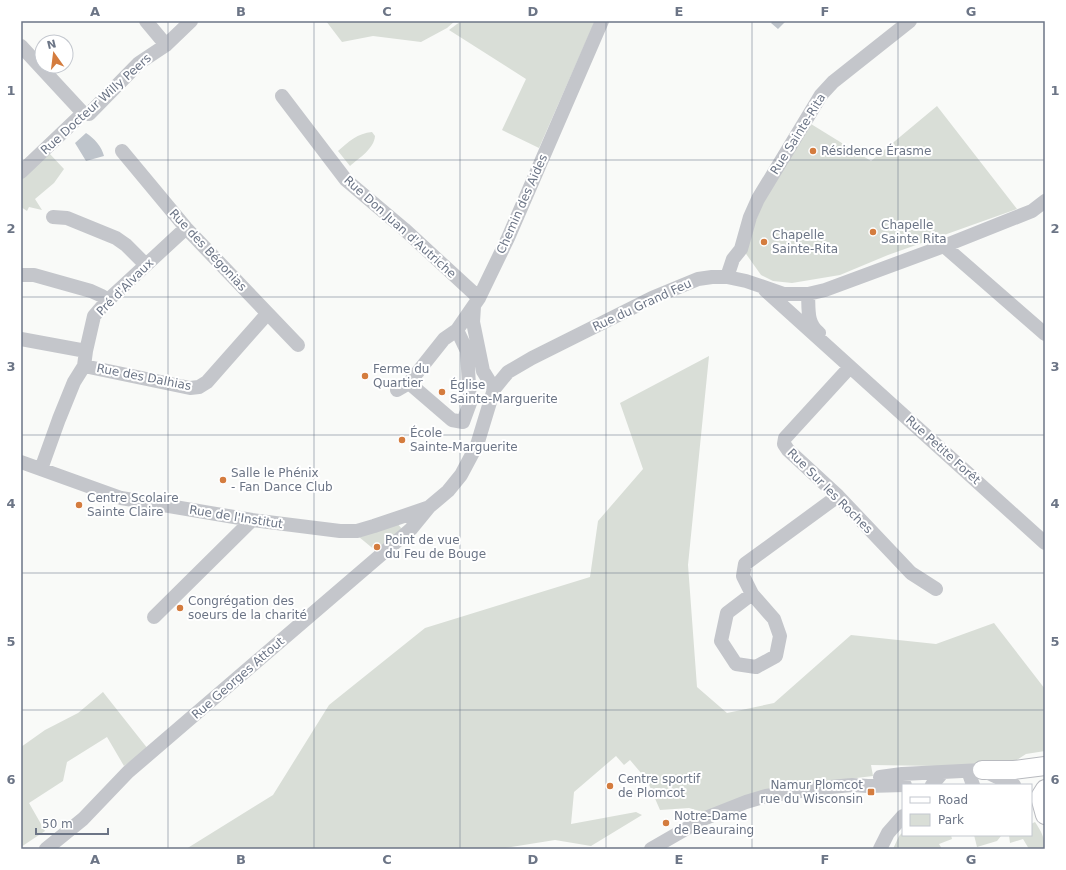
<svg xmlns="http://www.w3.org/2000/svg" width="1066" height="870" font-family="'DejaVu Sans',sans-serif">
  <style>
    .green { fill: #d9ded7 }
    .water { fill: #bec4cb }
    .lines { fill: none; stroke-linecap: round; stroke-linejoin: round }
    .major-casing { stroke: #b8babf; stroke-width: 20 }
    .minor { stroke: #c4c6cb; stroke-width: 14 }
    .major { stroke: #fff; stroke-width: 18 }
    .grid { fill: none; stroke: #6c7586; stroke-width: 1; stroke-opacity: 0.55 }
    .poi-dot { fill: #d47c3e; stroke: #fff; stroke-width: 1.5 }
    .labels { text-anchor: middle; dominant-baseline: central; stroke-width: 4; stroke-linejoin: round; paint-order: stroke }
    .street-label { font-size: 12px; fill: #6c7586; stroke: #fff }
    .poi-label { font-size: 12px; fill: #6c7586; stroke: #fff; text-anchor: start }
    .neatline { fill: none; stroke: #6c7586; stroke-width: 1.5 }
    .grid-label { font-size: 13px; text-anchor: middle; font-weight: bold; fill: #6c7586 }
  </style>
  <rect width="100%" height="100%" fill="#f9faf8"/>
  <path class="green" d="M326 21H455L447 28 421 42 373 36 342 42Z
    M461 21H595L539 148 502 130 526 79 449 30Z
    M937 106 1017 209 888 255 840 275 792 283 773 281 761 275 744 251 763 202 811 124 871 161Z
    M372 132 375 136C374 149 359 158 350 166L338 151C348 142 358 133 372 132Z
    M49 153 64 169 54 183 35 199 42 210 29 207 27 211 21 207V178Z
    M709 356 688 565 697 687 727 713 774 703 851 635 936 644 994 623 1045 689V751L1026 754 1006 767 871 765 873 776 798 785 703 812 689 808 660 810 647 780 630 760 624 765 616 756 574 792 571 824 636 812 642 815 591 846 555 840 499 849H186L273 795 329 705 425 628 590 577 598 521 643 469 620 403Z
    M397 523 402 529 376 551 359 537Z
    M103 692 148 749 124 766 107 737 67 762 63 781 29 803 45 831 21 847V747L45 730 78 713Z
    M1035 822C1041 831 1045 838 1045 849H1029L1023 839 1010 843 1009 835H1031V824Z
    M903 832V835H951L952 839 939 844 942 849H893L899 836Z
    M974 835H1000L1001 836 997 841 977 847Z"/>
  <path class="water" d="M773 21H786L778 29 771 23Z
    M86 133C94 138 102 147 104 156L86 161 75 143Z"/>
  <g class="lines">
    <g class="major-casing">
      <path id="major" d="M982 770H1014L1045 766
        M1045 789 1040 797 1045 815"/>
    </g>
    <path class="minor" d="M146 21 166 45
      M21 46 83 113
      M282 96 346 180 404 229 479 298
      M83 113 89 114 139 63 166 45 191 21
      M122 151 186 228 298 345
      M21 172 83 113
      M53 217 67 218 116 238 126 245 146 265
      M944 246 1045 334
      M21 275H34L91 291 102 296 106 302
      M727 277 733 259 741 249 750 217 758 199 821 95 833 82 910 21
      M765 290 1045 543
      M808 294C809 308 806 323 819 333
      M474 306 473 322 483 371 494 389
      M21 339 86 351
      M84 366 190 388 199 387 207 382 267 314
      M850 367 785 438 784 444 788 450 838 496 911 573 936 589
      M409 383 452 420 463 422 470 403 467 351 457 330
      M397 390 409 383 444 339 457 330 479 298 508 238 602 21
      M21 462 121 498 252 520 340 531H357L374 526 427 508
      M41 469 59 419 74 382 84 366 86 351 94 316 106 302 186 228
      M752 594 727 613 721 641 736 664 756 667 776 656 780 636 774 619 752 594 743 576 745 564 838 496
      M154 617 252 520
      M968 771 973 785
      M880 777 902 774 982 770 1014 785
      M932 785 942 773
      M46 849 83 819 128 772 411 529 429 507 448 491 461 475 477 445 494 389 508 372 532 358 652 298 698 279 712 277H727L746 281 784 294H808L825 290 944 246 1032 211 1045 201
      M651 849 703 819 746 802 766 796 820 788 852 785 868 786 905 785
      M880 849 888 833 903 816"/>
    <use href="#major" class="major"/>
  </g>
  <path class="grid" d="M168 21V849M314 21V849M460 21V849M606 21V849M752 21V849M898 21V849M21 160H1045M21 297H1045M21 435H1045M21 573H1045M21 710H1045"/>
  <g class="poi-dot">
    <circle cx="813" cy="151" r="4"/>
    <circle cx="873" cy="232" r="4"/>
    <circle cx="764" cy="242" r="4"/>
    <circle cx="365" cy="376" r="4"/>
    <circle cx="442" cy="392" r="4"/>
    <circle cx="402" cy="440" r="4"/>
    <circle cx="223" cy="480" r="4"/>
    <circle cx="79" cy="505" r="4"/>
    <circle cx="377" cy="547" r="4"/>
    <circle cx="180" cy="608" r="4"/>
    <circle cx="610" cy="786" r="4"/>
    <rect x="867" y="788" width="8" height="8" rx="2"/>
    <circle cx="666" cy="823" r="4"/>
  </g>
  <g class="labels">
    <g class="street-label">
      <text transform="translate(96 104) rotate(-42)">Rue Docteur Willy Peers</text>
      <text transform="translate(798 134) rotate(-58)">Rue Sainte-Rita</text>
      <text transform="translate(522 204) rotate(-66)">Chemin des Aides</text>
      <text transform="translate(400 227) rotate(42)">Rue Don Juan d'Autriche</text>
      <text transform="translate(208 250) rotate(47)">Rue des Bégonias</text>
      <text transform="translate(125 287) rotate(-45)">Pré d'Alvaux</text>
      <text transform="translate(642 305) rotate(-25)">Rue du Grand Feu</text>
      <text transform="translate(144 377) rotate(11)">Rue des Dalhias</text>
      <text transform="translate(943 450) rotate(42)">Rue Petite Forêt</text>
      <text transform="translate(830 491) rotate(45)">Rue Sur les Roches</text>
      <text transform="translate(236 517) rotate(9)">Rue de l'Institut</text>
      <text transform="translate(238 678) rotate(-41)">Rue Georges Attout</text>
    </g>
    <g class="poi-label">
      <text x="821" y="151">Résidence Érasme</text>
      <text x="881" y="225">Chapelle<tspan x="881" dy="14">Sainte Rita</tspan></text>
      <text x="772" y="235">Chapelle<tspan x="772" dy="14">Sainte-Rita</tspan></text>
      <text x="373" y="369">Ferme du<tspan x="373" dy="14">Quartier</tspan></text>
      <text x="450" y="385">Église<tspan x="450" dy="14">Sainte-Marguerite</tspan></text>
      <text x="410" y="433">École<tspan x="410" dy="14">Sainte-Marguerite</tspan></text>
      <text x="231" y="473">Salle le Phénix<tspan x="231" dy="14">- Fan Dance Club</tspan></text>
      <text x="87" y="498">Centre Scolaire<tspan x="87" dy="14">Sainte Claire</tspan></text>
      <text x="385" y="540">Point de vue<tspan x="385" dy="14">du Feu de Bouge</tspan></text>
      <text x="188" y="601">Congrégation des<tspan x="188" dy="14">soeurs de la charité</tspan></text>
      <text x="618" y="779">Centre sportif<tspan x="618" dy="14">de Plomcot</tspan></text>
      <text x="863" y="785" text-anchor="end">Namur Plomcot<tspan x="863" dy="14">rue du Wisconsin</tspan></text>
      <text x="674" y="816">Notre-Dame<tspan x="674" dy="14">de Beauraing</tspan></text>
    </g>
  </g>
  <rect width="1066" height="870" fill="none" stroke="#ffffff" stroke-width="44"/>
  <rect x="902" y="784" width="130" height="52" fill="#ffffff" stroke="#c4c8cf"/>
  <rect x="910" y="797" width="20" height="6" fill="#ffffff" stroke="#c4c8cf"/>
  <text x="938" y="804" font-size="12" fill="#6c7586">Road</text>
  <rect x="910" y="814" width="20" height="12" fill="#d9ded7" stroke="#c4c8cf"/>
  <text x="938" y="824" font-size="12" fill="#6c7586">Park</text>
  <g transform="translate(54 54) rotate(346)"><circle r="19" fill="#ffffff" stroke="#c4c8cf"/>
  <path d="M0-3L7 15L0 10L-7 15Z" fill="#d47c3e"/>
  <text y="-6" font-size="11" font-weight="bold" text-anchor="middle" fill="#6c7586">N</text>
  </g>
  <path d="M36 828v6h72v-6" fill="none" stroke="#6c7586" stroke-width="2"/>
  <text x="42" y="828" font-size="12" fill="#6c7586" stroke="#ffffff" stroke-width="3" paint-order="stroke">50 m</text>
  <rect x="22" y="22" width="1022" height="826" class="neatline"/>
  <g class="grid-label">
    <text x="95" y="16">A</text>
    <text x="241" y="16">B</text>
    <text x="387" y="16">C</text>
    <text x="533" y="16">D</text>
    <text x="679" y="16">E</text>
    <text x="825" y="16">F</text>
    <text x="971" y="16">G</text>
    <text x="11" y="95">1</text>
    <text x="1055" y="95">1</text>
    <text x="11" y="233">2</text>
    <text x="1055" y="233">2</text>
    <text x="11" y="371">3</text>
    <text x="1055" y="371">3</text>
    <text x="11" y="508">4</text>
    <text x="1055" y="508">4</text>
    <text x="11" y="646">5</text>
    <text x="1055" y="646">5</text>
    <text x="11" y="784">6</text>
    <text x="1055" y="784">6</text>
    <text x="95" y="864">A</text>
    <text x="241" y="864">B</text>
    <text x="387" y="864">C</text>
    <text x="533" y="864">D</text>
    <text x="679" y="864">E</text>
    <text x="825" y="864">F</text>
    <text x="971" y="864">G</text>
  </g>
</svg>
